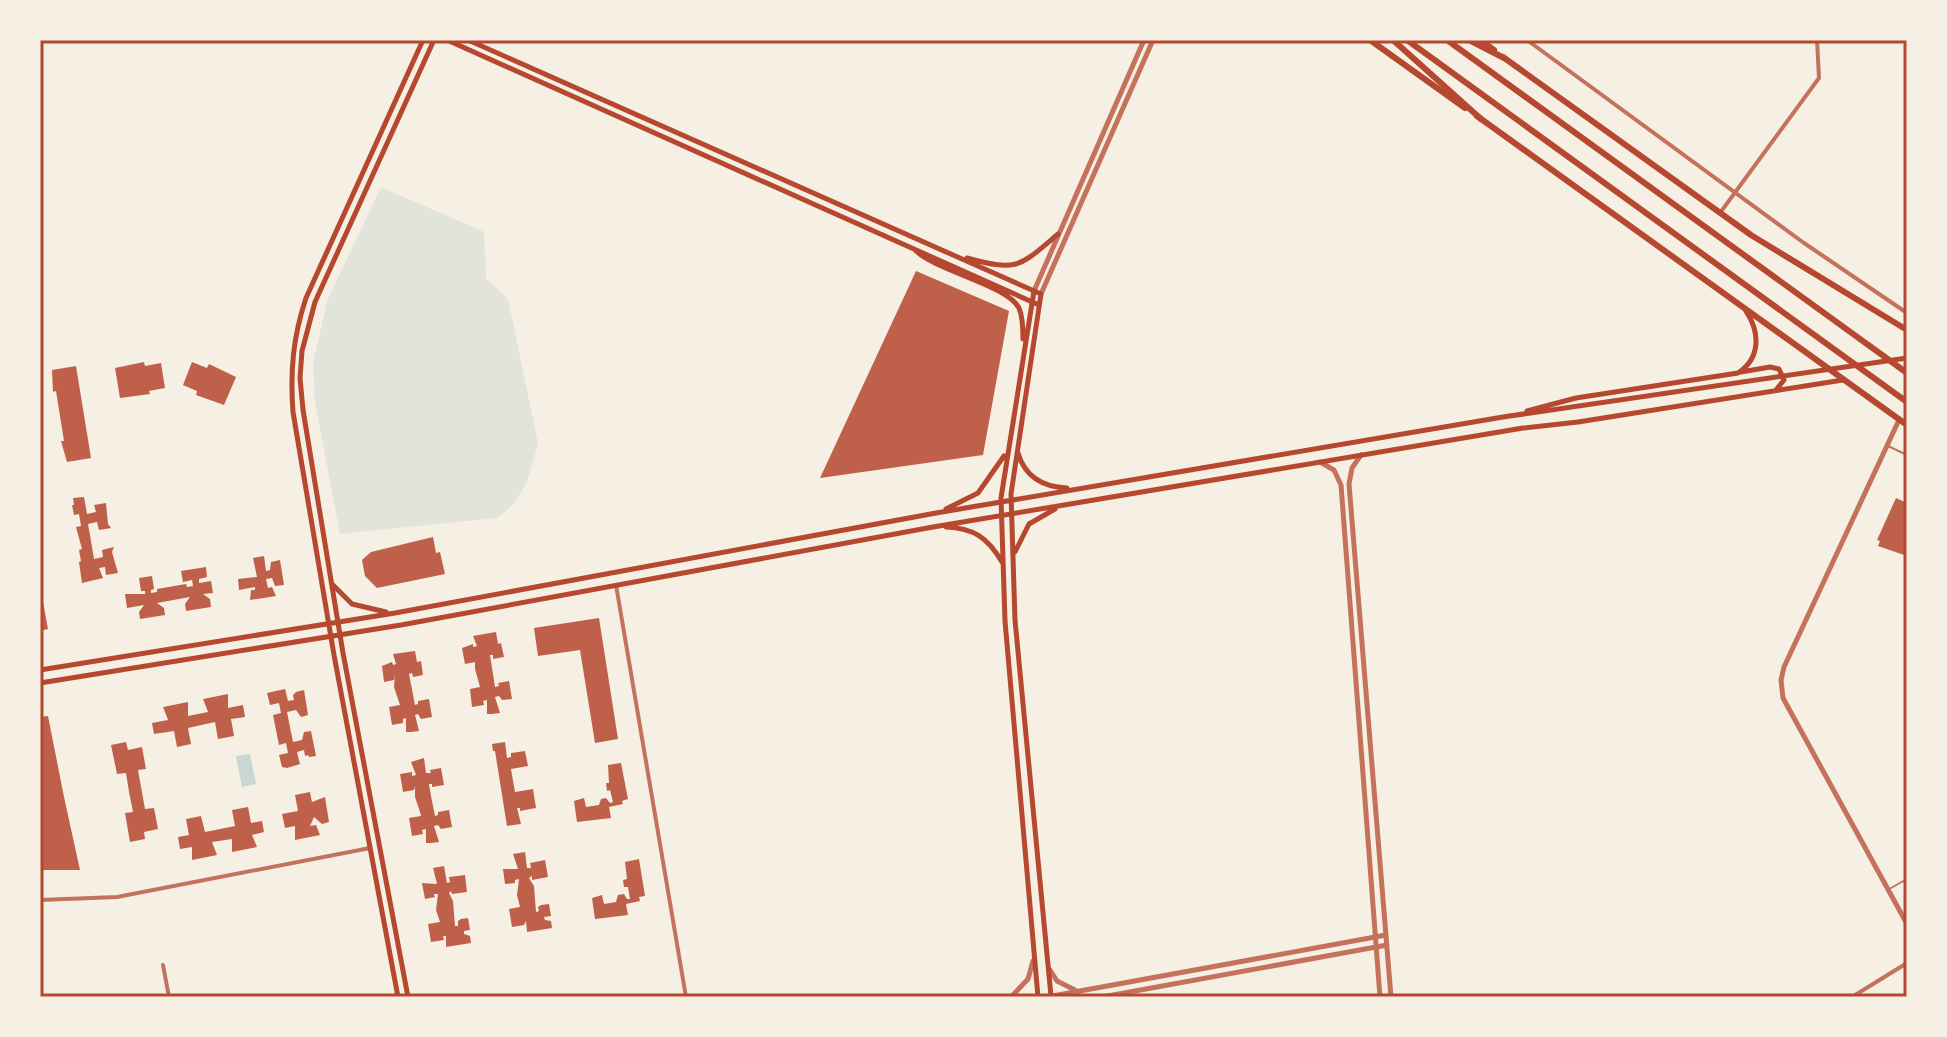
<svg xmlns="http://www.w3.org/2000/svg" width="1947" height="1037" font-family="'Exo 2',sans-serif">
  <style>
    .green { fill: #e2e4dc }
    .water { fill: #c9d6d2 }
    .building { fill: #bf614a }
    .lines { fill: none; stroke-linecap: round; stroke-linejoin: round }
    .service { stroke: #c5725c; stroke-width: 2 }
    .minor { stroke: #c5725c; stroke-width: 4 }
    .tertiary { stroke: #c5725c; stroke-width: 5 }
    .secondary { stroke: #b5482f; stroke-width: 5 }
    .primary { stroke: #b5482f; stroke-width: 6 }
    .trunk { stroke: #b5482f; stroke-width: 6 }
    .neatline { fill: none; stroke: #b5482f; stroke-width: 3 }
  </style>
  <rect width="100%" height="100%" fill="#f6efe4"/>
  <path class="green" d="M381 187 484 232 486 278 508 299 538 443 527 482 513 505 497 518 340 534 315 402 313 364 327 301Z"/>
  <path class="water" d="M250 754 256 784 242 787 236 756Z"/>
  <path class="building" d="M916 271 1009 311 983 455 820 478Z
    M144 362 145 366 161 363 165 388 149 391 150 394 120 398 115 368Z
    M192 362 207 368 209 364 236 377 224 405 196 395 197 391 183 385Z
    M76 366 91 458 67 462 61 441H64L56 391 53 392 52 370Z
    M84 497 87 514 96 512 94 505 106 503 108 524 111 528 99 530 97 522 88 524 91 541 94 559 103 557 102 550 114 547 112 552 118 573 106 575 105 567 99 568 103 578 82 583 79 562 81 561 79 550 82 549 76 527 81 526 79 514 74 515 72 505H74L73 498Z
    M1896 498 1907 503V556L1878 546 1880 541 1877 540Z
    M433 537 436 553 440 552 445 574 377 588 365 576 362 560 371 552Z
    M264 556 266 571 270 570 271 562 280 560 284 585 275 586 272 578 266 579 268 588 272 587 276 596 250 600 251 590H255V587L239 590 238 579 257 577 253 558Z
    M206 567 207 577 199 579V583L211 581 213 593 203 594 210 599 211 607 186 611 185 604 190 597 157 603 164 608 165 615 140 619 139 612 144 605 127 608 125 594H145V591H141L139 578 152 576 154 589 151 590V593L157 592V589L186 584 187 587 193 586 192 580 183 582 181 571Z
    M40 585 48 629 40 631Z
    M599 618 618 739 595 743 580 650 538 656 534 628Z
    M496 632 498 644 501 643 504 657 493 659V655H490L495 687 499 686 498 683 509 681 512 699 502 700 499 696 495 697 500 713 492 714H487V700L483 701 484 705 472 707 470 689 480 687 475 669V657V662L465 664 462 648 473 644V647L477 646 473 636Z
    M415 651 417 662 421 661 423 675 413 677 412 673 409 674 415 705 418 704V701L429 699 432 717 421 719 418 714 415 715 419 731 411 732H406V718L403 719V723L392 725 389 707 400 705 394 687 395 675 394 680 384 682 382 666 392 662 393 665 396 664 393 654Z
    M285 689 288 701 294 700 293 695 296 692 304 690 308 715 301 717 296 710 287 712 293 742 302 740 304 732 311 731 316 756 309 757 308 755 305 756 304 750 297 752 300 764 287 768 282 767 279 755 288 753 286 743 279 745 273 715 281 713 279 703 270 705 267 693Z
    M228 694V708L243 705 245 717 231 719 234 736 218 739 215 722 188 728 191 744 177 747 174 731 154 734 152 723 168 720 163 707 188 702V716L208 712 203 699Z
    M48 716 64 797 80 870H40V717Z
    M126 742 128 750 142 747 146 769 138 770 145 809 154 808 158 829 144 832 145 839 130 842 125 813 133 812 129 792 126 773 117 774 111 745Z
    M505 742 507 758 511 757V753L525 751 528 766 511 769 515 792 533 789 536 808 520 811V808H517L521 824 507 826 495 751H493L492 744Z
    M424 758 426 773H431L430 770 441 768 444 785 432 787V784H429L431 796 435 816 438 815V812L449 810 452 827 441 829 438 825 434 826 439 842 431 843H426V829L422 830 423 834 412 836 409 818 421 816 420 812 415 797V786L414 790 403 792 400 774 412 772V776L416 775 411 762Z
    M621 763 628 799 622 801 623 804 609 807 611 818 577 822 574 801 584 798 586 807 599 805 601 799 606 798 610 803 613 802 610 790 607 791 606 783H609L608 765Z
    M310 792 312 802 325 797 329 822 322 824 314 817 310 826 316 825 320 835 295 840V826L285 828 282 814 298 811 295 795Z
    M248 807 251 823 262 821 264 832 252 835 257 847 232 852V839L212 842 217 855 192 860V847L180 849 178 837 189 835 186 819 201 816 205 832 235 826 232 810Z
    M525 852 527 868H531L530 863 545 860 548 877 532 880V876L529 878 534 886 536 912 539 911 538 907 541 905 549 904 551 916 544 917 545 920 551 921 552 928 527 932 526 921 524 925 512 927 509 909 520 907 517 895 519 879 515 880V883L505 884 503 869H518L513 854Z
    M639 859 645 896 639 897 640 901 626 904 628 915 595 919 592 898 602 895 604 904 616 902 618 895 624 894 627 899H630L628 887H624L623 880 627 879 625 862Z
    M444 866 447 883 450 882 449 877 465 875 467 892 452 894 451 891 449 893 453 901 455 926H458V921L461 919 468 918 470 930 464 931V934L470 936 471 943 446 947V936H443L444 940 431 942 428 924 440 922 436 910 438 894H434L435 897 425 899 422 883 437 884 433 868Z"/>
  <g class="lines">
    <path class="service" d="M1888 446 1907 455
      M1891 888 1907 879"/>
    <path class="minor" d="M1527 40 1804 243 1907 313
      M1720 213 1819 78 1817 40
      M616 585 686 997
      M40 900 117 897 370 848
      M163 965 169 997
      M1852 997 1907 963"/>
    <path class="tertiary" d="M1034 291 1144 40
      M1041 294 1153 40
      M1899 420 1784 667 1781 680 1783 698 1907 924
      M1361 455 1352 468 1349 484 1391 997
      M1320 462 1334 470 1341 485 1380 997
      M1050 970 1057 981 1075 990
      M1011 997 1028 979 1033 961
      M1047 997 1386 935
      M1102 997 1387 945"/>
    <path class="secondary" d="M447 40 1039 305
      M468 40 1041 294 1011 494 1015 620 1051 996
      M916 251C939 272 1007 285 1019 308 1023 317 1023 330 1023 339
      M967 258C1018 272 1019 267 1058 234
      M1034 291 1001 498 1005 621 1038 997
      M1741 372 1770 367 1779 369 1784 380 1776 390
      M1527 411 1576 398 1738 373C1761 358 1760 332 1746 311
      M1018 453C1025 477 1043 487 1067 488
      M946 509 978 493 1004 456
      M946 527C974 528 988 538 1002 562
      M1015 552 1029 524 1055 509
      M333 585 352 604 386 612
      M40 670 395 613 936 513 1503 417 1907 358
      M40 683 401 625 933 527 1523 428 1578 422 1843 380
      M398 997 334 655 293 412C290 371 293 337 306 298L423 40
      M408 997 343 653 303 410 300 378 302 351 315 302 434 40"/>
    <path class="primary" d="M1370 40 1465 108
      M1480 40 1494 50
      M1503 57 1751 235 1907 330
      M1477 116 1907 425"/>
    <path class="trunk" d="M1393 40 1481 119
      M1407 40 1907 402
      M1447 40 1907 373
      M1469 40 1504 58"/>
  </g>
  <rect width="1947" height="1037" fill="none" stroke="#f6efe4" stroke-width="84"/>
  <rect x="42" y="42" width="1863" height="953" class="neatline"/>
</svg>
